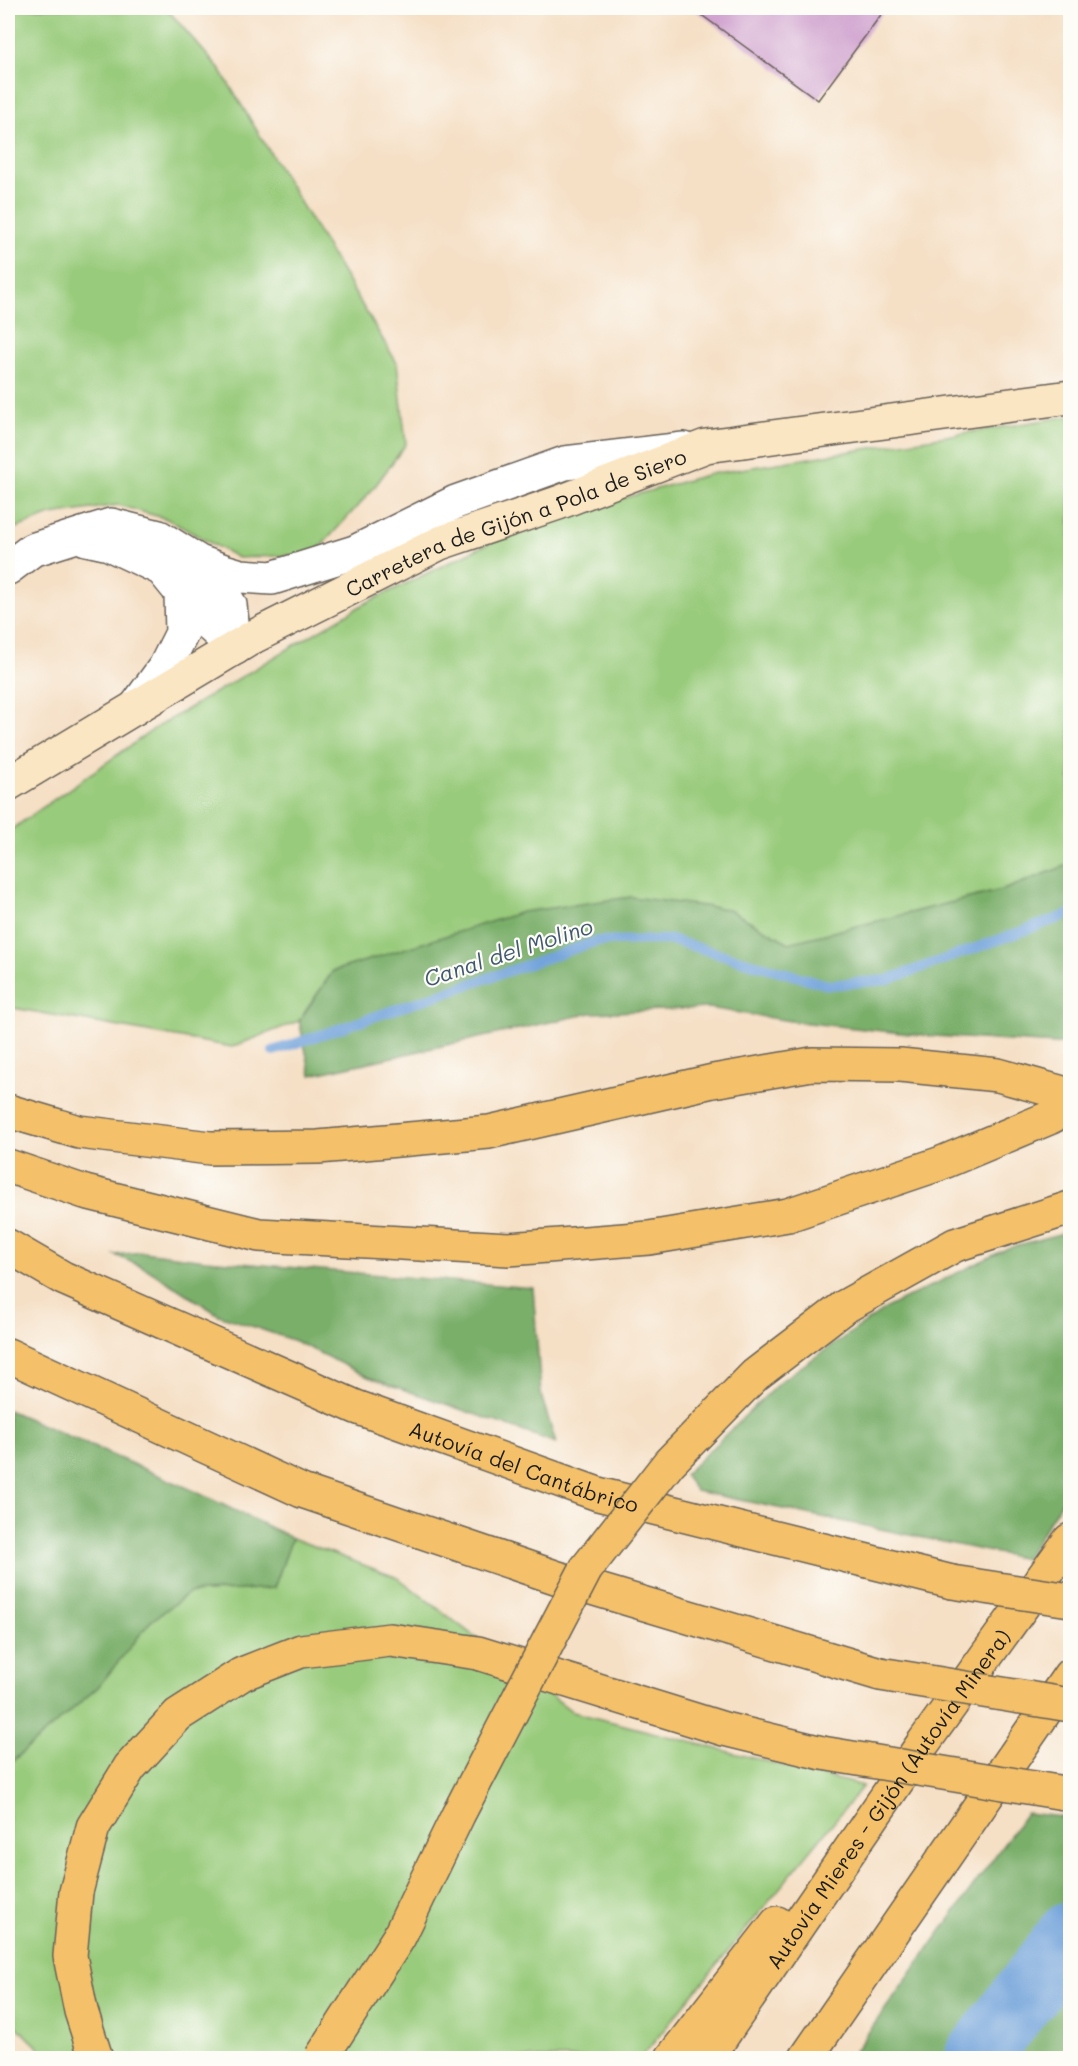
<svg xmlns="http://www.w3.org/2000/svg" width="1078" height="2066" font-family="Mali,sans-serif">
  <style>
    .green { fill: #99cb7b; stroke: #5a744c; stroke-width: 1.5 }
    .forest { fill: #7aaf6b; stroke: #4b6644; stroke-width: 1.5 }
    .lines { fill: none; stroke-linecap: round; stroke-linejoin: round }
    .stream { stroke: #6fa1da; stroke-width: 10 }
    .river { stroke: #6fa1da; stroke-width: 66 }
    .building { fill: #ce9ecd }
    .street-casing { stroke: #686057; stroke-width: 36 }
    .secondary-casing { stroke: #686057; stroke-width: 36 }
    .highway-casing { stroke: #686057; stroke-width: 36 }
    .street { stroke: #fff; stroke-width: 33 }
    .secondary { stroke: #fbe6c3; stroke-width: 33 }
    .highway { stroke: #f4c16a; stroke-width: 33 }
    .highway-bridge-casing { stroke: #686057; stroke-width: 36; stroke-linecap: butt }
    .highway-bridge { stroke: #f4c16a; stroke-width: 33 }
    .labels { text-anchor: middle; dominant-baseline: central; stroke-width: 4.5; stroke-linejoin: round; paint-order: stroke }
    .street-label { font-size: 21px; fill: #1c1c1c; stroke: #fdfcf7 }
    .water-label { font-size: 22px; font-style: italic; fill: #415871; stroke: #fdfcf7 }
  </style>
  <rect width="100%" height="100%" fill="#fdfcf7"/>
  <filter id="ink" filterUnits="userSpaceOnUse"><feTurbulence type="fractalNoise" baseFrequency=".0167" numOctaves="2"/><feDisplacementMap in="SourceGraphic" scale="12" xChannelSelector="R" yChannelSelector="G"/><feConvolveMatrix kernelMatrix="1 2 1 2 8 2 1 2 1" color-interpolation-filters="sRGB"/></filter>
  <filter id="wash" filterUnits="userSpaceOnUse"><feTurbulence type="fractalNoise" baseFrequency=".008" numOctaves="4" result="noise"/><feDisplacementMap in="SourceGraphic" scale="24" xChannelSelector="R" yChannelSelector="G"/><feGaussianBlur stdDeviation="1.35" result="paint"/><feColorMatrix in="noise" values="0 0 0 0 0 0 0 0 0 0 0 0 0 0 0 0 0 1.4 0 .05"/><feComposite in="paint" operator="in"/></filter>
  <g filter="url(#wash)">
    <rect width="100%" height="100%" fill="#f5dfc5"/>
    <path class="green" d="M8 8H166L221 71 397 363 406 444 373 489 314 554 238 558 167 519 118 505 51 515 8 531Z
      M1070 416V864L1006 889 789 943 728 909 333 971 299 1021 232 1047 8 1007V832L157 727 364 604 524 526 710 474Z
      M292 1538 398 1578 573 1712 863 1786 641 2058H46L36 2045 8 2018V1765L98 1687 150 1622 189 1593 274 1588Z"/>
    <path class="forest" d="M1070 864V1045L919 1035 790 1021 709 1008 591 1013 311 1075 299 1021 333 971 522 912 631 897 728 909 789 943 1006 889Z
      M1070 1231V1489L1025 1559 696 1491 684 1475 782 1380 888 1307 1008 1248Z
      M143 1252 206 1260 533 1288 541 1395 556 1443 368 1377 295 1341 219 1315 147 1269 115 1255Z
      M8 1410 190 1489 292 1538 274 1588 189 1593 150 1622 98 1687 8 1765Z
      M1026 1813 1070 1818V2058H850Z"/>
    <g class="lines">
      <path class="stream" d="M273 1051 597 941 671 940 828 985 887 980 1070 914"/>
      <path class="river" d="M977 2058 1070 1935"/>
    </g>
    <g id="blocks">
      <path class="building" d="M692 8H886L818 100Z"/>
    </g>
  </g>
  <g filter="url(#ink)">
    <use href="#blocks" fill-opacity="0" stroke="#686057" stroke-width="1.5"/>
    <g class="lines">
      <g class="street-casing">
        <path id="street" d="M86 539 109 544 162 569 201 617 235 648
          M199 562 230 605 235 648
          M8 568 32 550 111 525 159 537 199 562 224 571 241 576 272 578 355 552 456 502 565 463 684 449
          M135 708 165 667 182 633 181 594"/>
      </g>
      <g class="secondary-casing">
        <g id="secondary">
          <path id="s1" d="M8 784 253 637 440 543 558 503 706 446 1070 397"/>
        </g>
      </g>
      <g class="highway-casing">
        <g id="highway">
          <path d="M8 1111 79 1132 210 1148 318 1147 489 1132 713 1081 812 1064 900 1065 998 1075 1070 1095"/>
          <path d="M8 1166 85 1192 259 1235 509 1249 649 1238 788 1215 939 1164 1049 1118 1070 1107"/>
          <path id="s2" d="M8 1246 63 1278 356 1407 598 1494 952 1582"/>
          <path d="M844 1307 955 1245 1070 1208"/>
          <path d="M8 1355 302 1491 558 1578 880 1674"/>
          <path d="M96 2058 81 2011 70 1956 76 1892 93 1827 130 1767 178 1715 242 1674 301 1651 390 1640 478 1653 724 1729 822 1753"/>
          <path d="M672 2058 777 1923"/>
          <path id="s3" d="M707 2058 924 1742 1070 1540"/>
          <path d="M806 2058 1070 1675"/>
        </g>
      </g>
      <use href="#street" class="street"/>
      <use href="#secondary" class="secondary"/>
      <use href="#highway" class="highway"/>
      <g class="highway-bridge-casing">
        <path id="highway-bridge" d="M952 1582 1070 1600
          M880 1674 1070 1705
          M822 1753 1070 1794
          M321 2058 399 1937 458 1815 586 1569 669 1463 755 1375 844 1307"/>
      </g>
      <use href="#highway-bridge" class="highway-bridge"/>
    </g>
  </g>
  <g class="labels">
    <g class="street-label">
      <text stroke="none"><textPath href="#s1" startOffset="573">Carretera de Gijón a Pola de Siero</textPath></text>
      <text stroke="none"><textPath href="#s2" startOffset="562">Autovía del Cantábrico</textPath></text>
      <text stroke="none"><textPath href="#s3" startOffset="316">Autovía Mieres - Gijón (Autovía Minera)</textPath></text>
    </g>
    <g class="water-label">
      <text transform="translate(508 952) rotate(-18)">Canal del Molino</text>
    </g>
  </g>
  <rect width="1078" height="2066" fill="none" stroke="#fdfcf7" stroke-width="30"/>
</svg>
